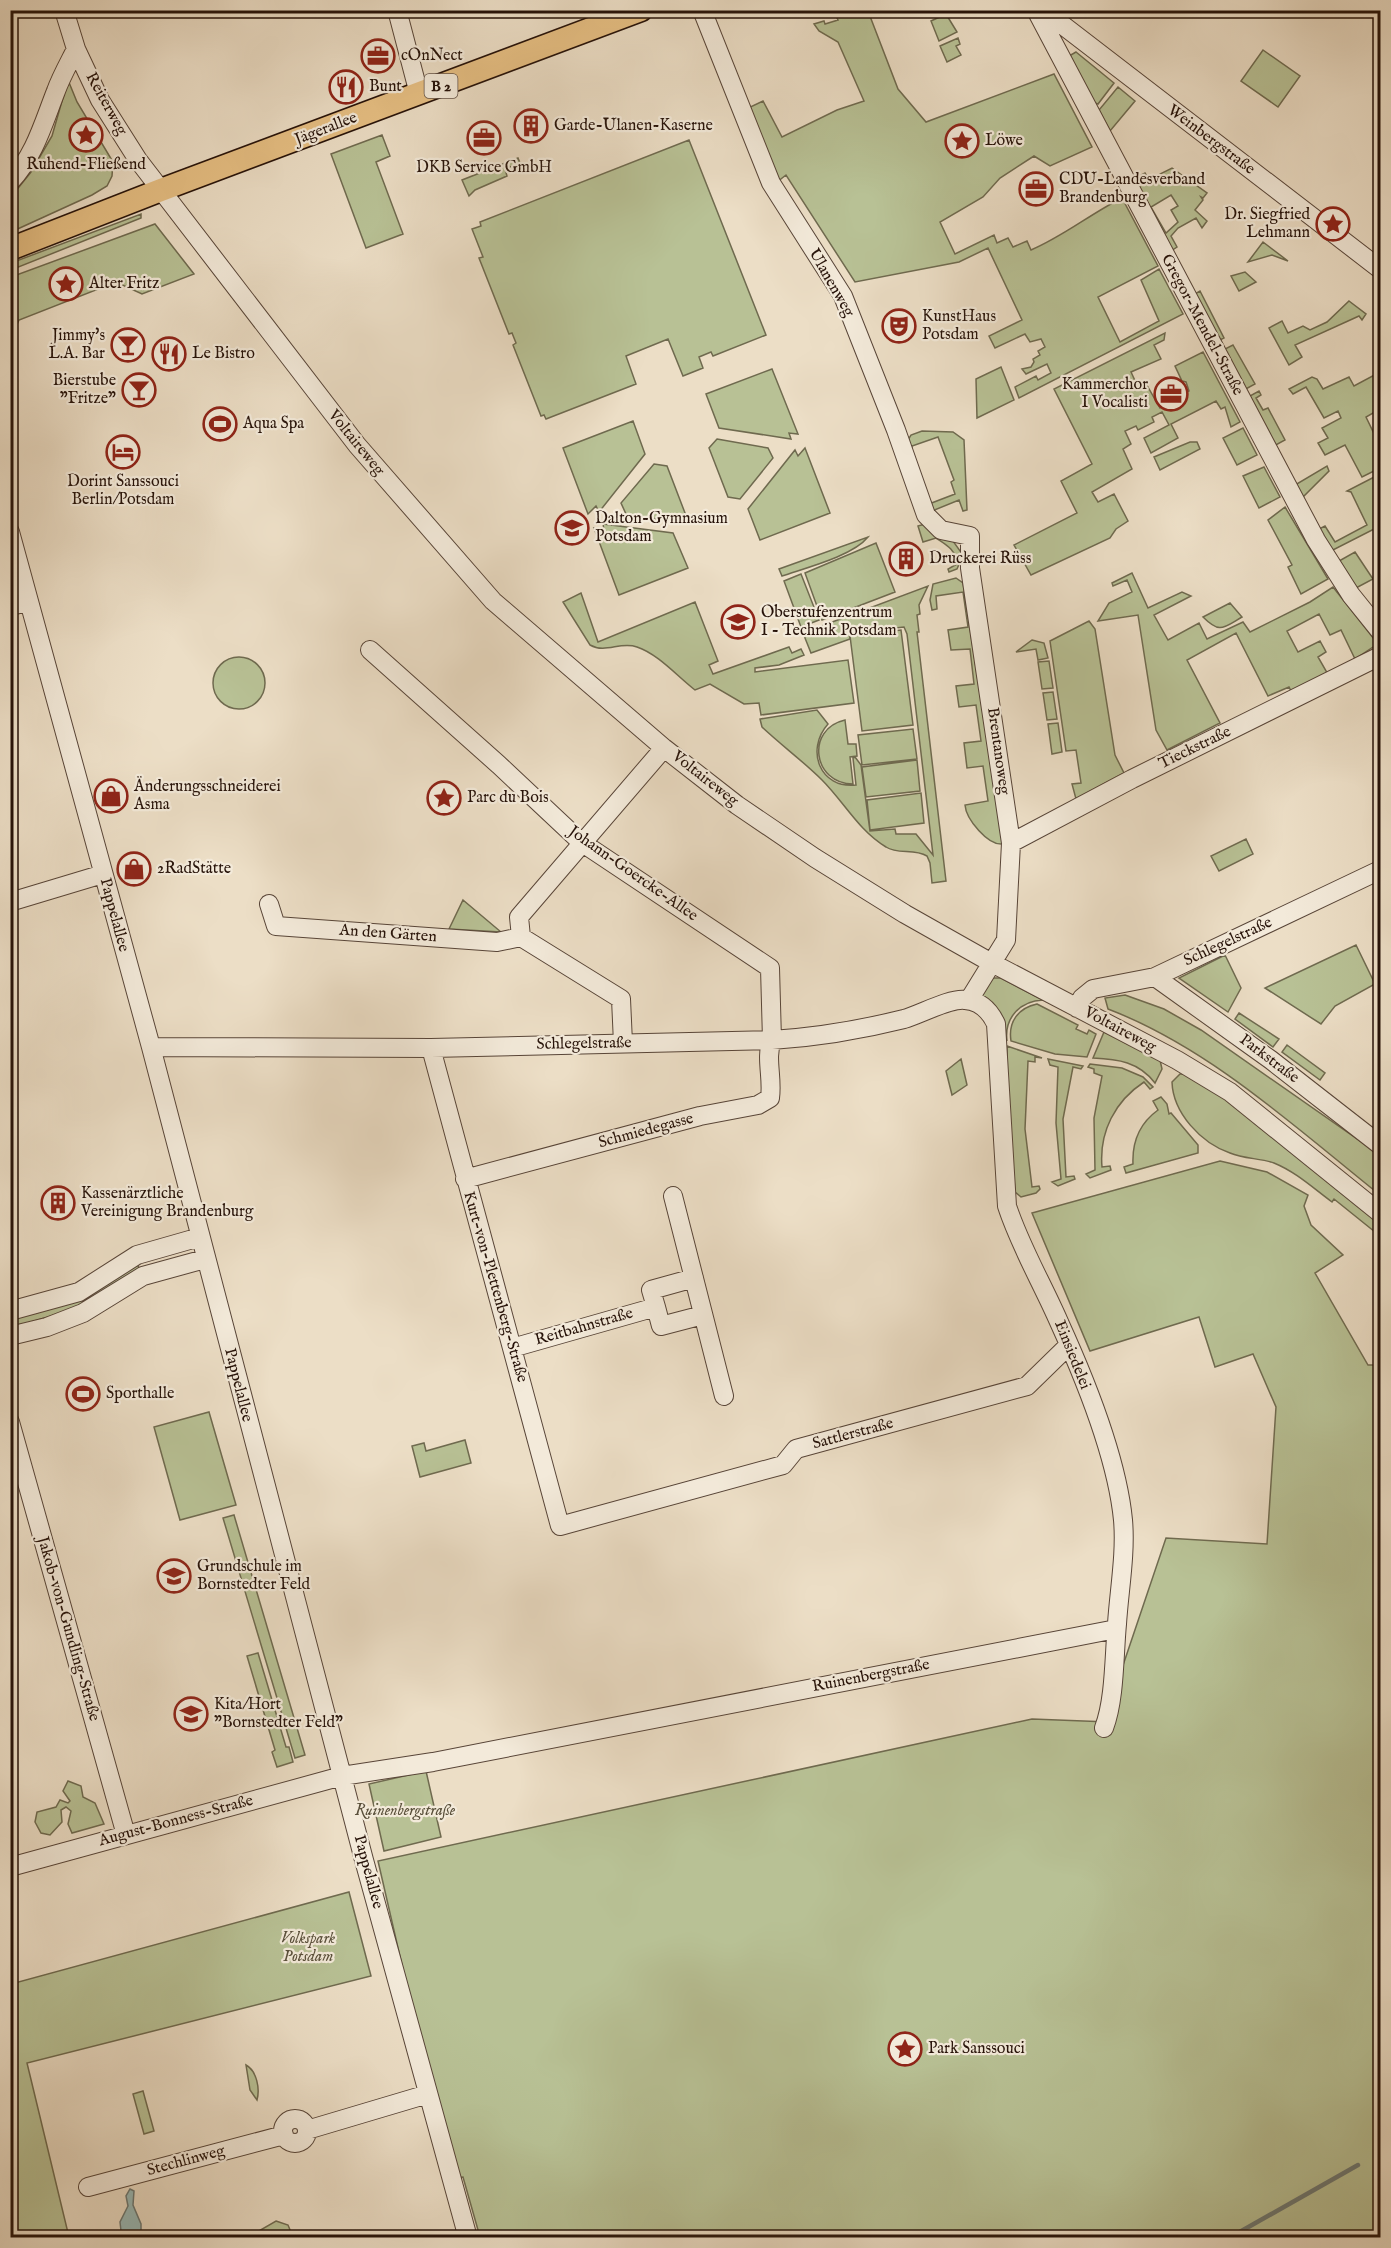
<svg xmlns="http://www.w3.org/2000/svg" width="1391" height="2248" font-family="'IM FELL English',serif">
  <style>
    .green { fill: #b8c195; stroke: #6f6a4f; stroke-width: 1.5; fill-rule: evenodd }
    .water { fill: #99bbb9; stroke: #6b7773; stroke-width: 1.5 }
    .lines { fill: none; stroke-linecap: round; stroke-linejoin: round }
    .stream { stroke: #6b7773; stroke-width: 4.5 }
    .minor-casing { stroke: #584538; stroke-width: 20 }
    .major-casing { stroke: #261209; stroke-width: 25 }
    .minor { stroke: #f3eada; stroke-width: 18 }
    .major { stroke: #e6bf83; stroke-width: 22 }
    .labels { text-anchor: middle; dominant-baseline: central; stroke-width: 4.5; stroke-linejoin: round; paint-order: stroke }
    .shield { fill: #f3eada; stroke: #645348; stroke-width: 1.5 }
    .shield-label { font-size: 15px; font-weight: bold; fill: #261209 }
    .poi-label { font-size: 16px; fill: #261209; stroke: #f3eada; text-anchor: start }
    .street-label { font-size: 16px; fill: #261209; stroke: #f3eada }
    .park-label { font-size: 16px; font-style: italic; fill: #594f3a; stroke: #f3eada }
  </style>
  <rect width="100%" height="100%" fill="#ecdec6"/>
  <filter id="stains"><feTurbulence type="fractalNoise" baseFrequency=".00333" numOctaves="4"/><feColorMatrix values="0 0 0 0 .2 0 0 0 0 .09 0 0 0 0 .02 0 0 0 .5 -.17"/></filter>
  <radialGradient id="worn" r=".72"><stop offset=".6" stop-color="#630" stop-opacity="0"/><stop offset="1" stop-color="#630" stop-opacity=".3"/></radialGradient>
  <path class="green" d="M850 11H868L898 89 926 122 1054 74 1092 147 1050 166 1034 156 1000 178 983 197 940 222 955 254 994 235 997 243 1008 238 1013 247 1027 241 1031 250C1064 236 1090 214 1122 198L1158 266 1098 297 1120 342 1159 321 1141 280 1159 269 1183 314 1019 398 1015 387 1036 376 1038 380 1051 373 1047 364 1026 374 1022 369 1031 367 1034 362 1033 359 1040 355 1038 351 1045 347 1041 339 1030 342 1025 334 995 348 989 336 1022 320 988 248 959 262 855 282 786 175 777 182 746 109 763 101 782 137 837 110 864 101 838 42 819 31 814 24 824 21 825 24 838 20 836 16Z
    M946 14 957 32 939 41 931 21Z
    M958 38 960 44 956 46 961 55 947 62 940 46Z
    M1263 50 1300 76 1278 107 1241 81Z
    M1076 52 1114 83 1098 104 1095 103 1069 56Z
    M68 80 77 102 113 162 112 176 107 186 92 195 11 232V197L31 172 52 136Z
    M1118 87 1135 101 1110 131 1099 110Z
    M382 135 390 156 376 162 403 234 366 248 331 154Z
    M689 140 766 335 713 356 711 352 699 357 703 368 683 376 668 339 626 356 636 384 546 419 544 415 541 416 513 345 516 343 512 333 509 334 479 258 483 257 472 229 481 226 480 222Z
    M518 158 520 163 505 169 507 176 475 190 469 196 462 180Z
    M1172 168 1207 193 1203 198 1201 197 1203 200 1195 210 1207 221 1202 228 1196 218 1178 228 1171 236 1177 247 1171 251 1134 179 1145 173 1152 184 1162 178 1160 174ZM1171 195 1178 206 1171 210 1178 222 1166 233 1151 207Z
    M141 214V218L11 270V263Z
    M155 224 194 274 142 294 116 282 19 320 11 338V277Z
    M1263 242 1288 261 1272 255 1248 262Z
    M1245 272 1256 282 1239 291 1231 276Z
    M1200 291 1224 338 1218 341 1193 295Z
    M1349 301 1366 314 1362 320 1359 316 1295 345 1302 357 1289 365 1269 328 1282 321 1288 333 1303 326 1310 330 1327 322Z
    M1165 333 1164 340 1154 345 1161 359 1131 372 1137 385 1145 382 1160 408 1189 391 1186 382 1182 381 1175 366 1203 352 1240 422 1231 427 1225 407 1221 409 1216 401 1171 424 1178 438 1151 453 1144 438 1169 425 1162 412 1152 417 1154 422 1138 430 1136 426 1125 431 1131 444 1123 449 1132 469 1092 492 1098 502 1114 494 1128 521 1116 529 1110 538 1031 575 1014 545 1077 513 1061 481 1092 464 1054 389Z
    M1233 345 1255 384 1244 390 1223 350Z
    M1001 367 1014 400 977 418 976 379Z
    M772 369 798 434 789 433 791 439 719 428 706 394Z
    M1380 372V409L1366 417 1380 446V468L1362 477 1345 445 1325 455 1318 443 1328 438 1322 428 1341 418 1338 411 1324 418 1306 387 1293 394 1289 389 1312 377 1317 379 1323 389 1349 377 1354 386Z
    M1259 391 1261 395 1256 398 1263 410 1268 408 1285 440 1274 446 1248 397Z
    M633 421 645 454 599 512 596 506 588 514 563 448Z
    M1243 428 1257 455 1237 465 1223 438Z
    M922 431 953 432 964 440 967 510 963 511 959 500 932 511 929 504 955 494 951 482 954 480 938 437 912 446V449L908 451 906 443 911 435Z
    M717 439 768 448 773 458 740 499 728 497 709 448Z
    M1190 442H1197L1200 449 1160 470 1154 457Z
    M805 448 830 513 760 540 748 509 795 450 798 456Z
    M654 464 667 466 685 513 676 522 626 514 621 503Z
    M1327 466 1329 471 1302 498 1295 485Z
    M1264 467 1280 497 1259 508 1243 476Z
    M1380 474V486L1374 490 1380 502V535L1376 528 1331 551 1319 529 1325 526 1335 542 1367 525 1351 492 1347 491Z
    M1285 507 1328 579 1301 594 1288 567 1292 565 1268 520Z
    M603 524 673 533 688 568 619 595 594 528 604 530Z
    M925 524 953 541 963 555 957 569 949 572 948 569 957 564C956 550 947 545 936 538L923 542 918 526Z
    M868 537C853 556 805 568 782 576L779 569Z
    M876 543 895 592 822 620 805 573Z
    M1355 552 1373 579 1356 588 1339 561Z
    M1132 573 1148 608 1182 592 1191 596 1154 615 1168 640 1199 623 1207 639 1243 622 1250 632 1310 602 1333 587 1374 639 1376 645 1355 659 1341 630 1330 635 1319 614 1287 631 1298 652 1320 641 1326 652 1318 657 1329 676 1291 691 1289 687 1268 696 1236 633 1187 660 1220 723 1167 750 1156 730 1138 615 1098 621 1109 603 1132 592 1127 580 1113 586 1112 583Z
    M801 574 819 620 801 627 784 581Z
    M956 578 963 583 1003 844C988 846 966 819 965 805L988 801 983 766 967 768 964 743 981 741 976 705 959 707 956 686 974 684 970 649 951 650 948 630 968 627 963 592 936 596 937 609 932 610 930 600 933 584Z
    M928 586 919 605 920 614 917 615 919 632H917L946 881 932 883 930 863 927 856C914 848 898 855 886 847 859 831 844 802 822 780 803 761 781 745 762 727L760 719 817 710 828 724C805 750 820 789 856 785L853 758 855 757 861 765 870 831 895 829 896 834H916L933 855 907 634 904 627 849 633 850 639 811 653 803 633Z
    M581 593 598 642 695 602 718 661 709 665 713 674 789 647 792 653 801 649 804 655 779 665 755 668V672L848 660 854 703 761 715 759 703 744 704 710 684 695 690C677 676 658 654 637 647 620 641 606 654 590 645L563 602Z
    M1230 603 1242 617C1223 628 1220 634 1203 617Z
    M1089 621 1095 629 1115 755 1124 773 1076 799 1072 784 1081 783 1076 750 1066 751 1050 641Z
    M901 630 913 725 862 731 850 636Z
    M1032 640 1044 643 1048 658 1038 660 1036 649 1016 652Z
    M213 683a26 26 0 1 1 52 0a26 26 0 1 1-52 0Z
    M1049 661 1053 688 1042 689 1038 662Z
    M1053 692 1057 719 1047 720 1043 693Z
    M845 720 848 744H856L857 756 850 757 853 784C813 784 805 729 845 720Z
    M1058 723 1062 752 1052 754 1048 724Z
    M913 729 917 759 862 765 858 735Z
    M917 760 920 791 866 797 862 767Z
    M921 793 924 823 870 830 867 800Z
    M1246 839 1253 854 1219 871 1211 856Z
    M463 900 501 932 449 929Z
    M1356 945 1375 984 1335 1006 1321 1024 1265 988Z
    M1225 955 1241 988 1228 1012 1179 978Z
    M993 978H1001L1043 1000C1020 1001 1004 1018 1007 1041L1005 1027 982 997V993Z
    M1125 995 1164 1009 1201 1030 1380 1155V1195C1296 1128 1210 1048 1108 1009L1105 998Z
    M1037 1004 1078 1025 1076 1029 1087 1034 1089 1030 1096 1034 1087 1057 1055 1054 1011 1041C1008 1022 1018 1008 1037 1004Z
    M1239 1013 1279 1039 1273 1047 1235 1019Z
    M1104 1032 1160 1060 1162 1069 1155 1083C1139 1062 1118 1059 1093 1058Z
    M1287 1045 1325 1073 1320 1080 1282 1052Z
    M1007 1046 1042 1058 1035 1057V1062L1028 1061 1025 1129 1032 1187 1039 1186 1040 1189 1036 1193 1021 1197 1015 1192 1007 1085Z
    M961 1059 967 1085 952 1095 946 1071Z
    M1048 1059 1083 1066 1081 1069 1073 1067 1063 1119 1066 1177 1074 1176 1075 1179 1058 1186 1052 1182 1061 1179 1056 1123 1058 1067 1050 1065Z
    M1090 1064 1122 1068 1143 1077 1153 1087 1150 1089 1144 1082C1115 1101 1099 1132 1102 1167L1110 1166 1111 1170 1090 1178 1086 1174 1095 1170 1094 1118 1102 1076 1094 1073V1069L1088 1067Z
    M1180 1074H1187L1222 1096 1380 1220V1236L1334 1199 1332 1202C1313 1188 1296 1172 1274 1163 1260 1158 1244 1159 1230 1153 1201 1143 1173 1113 1172 1082Z
    M1161 1097 1167 1104 1169 1114 1171 1113 1198 1145V1153L1126 1173 1124 1167 1133 1164C1132 1142 1140 1123 1158 1110L1153 1101Z
    M1220 1161 1267 1172 1308 1195 1304 1206 1311 1225 1343 1255 1315 1273 1368 1365H1380V2237H480L463 2177 451 2178 378 1861 1032 1719 1109 1722 1115 1689 1166 1538 1267 1544 1276 1407 1253 1354 1215 1367 1199 1317 1090 1351 1032 1213Z
    M137 1263 140 1271 81 1307 11 1328V1319Z
    M209 1412 236 1505 180 1520 154 1427Z
    M465 1440 471 1463 420 1477 412 1446 424 1443 426 1451Z
    M234 1515 305 1755 295 1758 223 1518Z
    M258 1653 286 1747H289L293 1762 277 1767 272 1752 275 1750 247 1656Z
    M426 1771 441 1837 384 1851 369 1784Z
    M68 1781 81 1786 83 1797 95 1803 104 1824 72 1833 68 1824 71 1811 66 1807 61 1810 62 1822 50 1835 41 1833 35 1822 37 1812 56 1807 60 1800 68 1803 70 1801 63 1791Z
    M349 1892 371 1976 27 2063 69 2237H11V1984Z
    M246 2065C257 2071 260 2089 257 2100L250 2090Z
    M143 2091 154 2131 144 2134 133 2094Z
    M276 2221 288 2225 293 2237H255L257 2232Z"/>
  <path class="water" d="M130 2189 134 2191 133 2205 141 2224V2231L134 2236H126L121 2231 120 2222 128 2206 126 2196Z"/>
  <g class="lines">
    <path class="stream" d="M1229 2238 1358 2165"/>
    <g class="minor-casing">
      <path id="minor" d="M64 10 76 49 100 100 138 160 357 445 493 601 664 748 737 805 815 858 905 914 990 962 1177 1060 1230 1092 1380 1213
        M397 10 419 94
        M702 10 771 183 843 296 896 430 926 515 941 530 970 536V568L1011 843 1006 940 969 1000
        M1036 10 1316 540 1351 595 1380 631
        M1043 10 1380 269
        M10 182C35 155 43 124 56 91 61 77 69 63 76 49
        M10 532 151 1047 364 1860 468 2238
        M10 606 29 602
        M370 650 499 765 581 842 770 968 772 1040C765 1058 773 1078 770 1098L758 1105 700 1116 465 1179
        M1011 843 1132 779 1380 656
        M10 902 103 874
        M269 904 276 926 497 942 521 937
        M1155 977 1271 1060 1380 1145
        M1077 1008 1082 998 1093 989 1155 977 1380 870
        M623 1043 621 999 521 937 519 917 664 748
        M151 1047 431 1048 772 1040C818 1037 860 1030 904 1019 921 1014 950 998 965 1000 980 1001 990 1011 996 1024L1007 1206C1020 1246 1042 1283 1059 1322 1085 1379 1117 1458 1123 1520 1126 1554 1119 1591 1117 1624 1114 1655 1115 1699 1104 1728
        M431 1048 560 1526 783 1465 796 1449 1027 1386 1069 1345
        M673 1196 724 1396
        M656 1307 651 1290 694 1278
        M10 1311 79 1292 137 1255 200 1237
        M10 1336 47 1327 83 1313 143 1276 205 1259
        M512 1348 656 1307 661 1326 703 1315
        M10 1422 126 1835
        M10 1867 342 1776 433 1762 1116 1629
        M283 2131a12 12 0 1 1 24 0a12 12 0 1 1-24 0Z
        M307 2130 428 2094
        M88 2187 284 2135"/>
    </g>
    <g class="major-casing">
      <path id="major" d="M10 249 161 190 641 10"/>
    </g>
    <use href="#minor" class="minor"/>
    <use href="#major" class="major"/>
  </g>
  <defs>
    <g id="office-ring" transform="scale(1.725)"><circle r="9.5" fill="#f3eada" stroke="#8f2418" stroke-width="1.5"/><path d="M-6-3h4V-5.5h4V-3h4V5H-6ZM-1-4.5V-3h2v-1.5ZM-6 0V1H6V0Z" fill="#8f2418"/></g>
    <g id="restaurant-ring" transform="scale(1.725)"><circle r="9.5" fill="#f3eada" stroke="#8f2418" stroke-width="1.5"/><path d="M-5-6h1v4h1v-4h1v4h1v-4h1v5L-1.5 .5V6h-2V.5L-5-1ZM5-6V6H3V1.5H1.5Q1.5-4 5-6Z" fill="#8f2418"/></g>
    <g id="building-ring" transform="scale(1.725)"><circle r="9.5" fill="#f3eada" stroke="#8f2418" stroke-width="1.5"/><path d="M-4-6H4V6H1V3H-1V6H-4ZM-2.5-4.3h1.7v1.8h-1.7ZM.8-4.3h1.7v1.8H.8ZM-2.5-1h1.7V.8h-1.7ZM.8-1h1.7V.8H.8Z" fill="#8f2418"/></g>
    <g id="sight-ring" transform="scale(1.725)"><circle r="9.5" fill="#f3eada" stroke="#8f2418" stroke-width="1.5"/><path d="M0-6L1.8-2.2L6-1.7L2.9 1.2L3.7 5.4L0 3.3L-3.7 5.4L-2.9 1.2L-6-1.7L-1.8-2.2Z" fill="#8f2418"/></g>
    <g id="theatre-ring" transform="scale(1.725)"><circle r="9.5" fill="#f3eada" stroke="#8f2418" stroke-width="1.5"/><path d="M-5-5.5Q0-4 5-5.5V0Q5 5 0 6Q-5 5-5 0ZM-3.3-2.5H-1v1.5H-3.3ZM1-2.5H3.3v1.5H1ZM-2.8 1Q0 5.5 2.8 1Z" fill="#8f2418"/></g>
    <g id="bar-ring" transform="scale(1.725)"><circle r="9.5" fill="#f3eada" stroke="#8f2418" stroke-width="1.5"/><path d="M-6-5H6L.8 .8V4.5H3.5V6h-7V4.5H-.8V.8Z" fill="#8f2418"/></g>
    <g id="stadium-ring" transform="scale(1.725)"><circle r="9.5" fill="#f3eada" stroke="#8f2418" stroke-width="1.5"/><path d="M0-5a6.5 5 0 1 0 0 10a6.5 5 0 1 0 0-10ZM-3.5-1.8h7v3.6h-7Z" fill="#8f2418"/></g>
    <g id="hotel-ring" transform="scale(1.725)"><circle r="9.5" fill="#f3eada" stroke="#8f2418" stroke-width="1.5"/><path d="M-6-4.5h1.5V1H6V5H4.5V3h-9V5H-6ZM-4 0a1.8 1.8 0 1 1 3.6 0ZM.5 0V-2.5h3Q6-2.5 6 0Z" fill="#8f2418"/></g>
    <g id="school-ring" transform="scale(1.725)"><circle r="9.5" fill="#f3eada" stroke="#8f2418" stroke-width="1.5"/><path d="M0-5L7-2L0 1L-7-2ZM-4 1L0 2.5L4 1V4Q0 6-4 4Z" fill="#8f2418"/></g>
    <g id="shop-ring" transform="scale(1.725)"><circle r="9.5" fill="#f3eada" stroke="#8f2418" stroke-width="1.5"/><path d="M-5-2.5h2.3a2.7 3.5 0 0 1 5.4 0H5L5.5 6h-11ZM-1.5-2.5h3a1.5 2.3 0 0 0-3 0Z" fill="#8f2418"/></g>
  </defs>
  <g fill-rule="evenodd">
    <use href="#office-ring" x="378" y="56"/>
    <use href="#restaurant-ring" x="346" y="87"/>
    <use href="#building-ring" x="531" y="126"/>
    <use href="#sight-ring" x="86" y="135"/>
    <use href="#office-ring" x="484" y="138"/>
    <use href="#sight-ring" x="962" y="141"/>
    <use href="#office-ring" x="1036" y="189"/>
    <use href="#sight-ring" x="1333" y="224"/>
    <use href="#sight-ring" x="66" y="284"/>
    <use href="#theatre-ring" x="899" y="326"/>
    <use href="#bar-ring" x="128" y="345"/>
    <use href="#restaurant-ring" x="169" y="354"/>
    <use href="#bar-ring" x="139" y="390"/>
    <use href="#office-ring" x="1171" y="394"/>
    <use href="#stadium-ring" x="220" y="424"/>
    <use href="#hotel-ring" x="123" y="452"/>
    <use href="#school-ring" x="572" y="528"/>
    <use href="#building-ring" x="906" y="559"/>
    <use href="#school-ring" x="738" y="622"/>
    <use href="#shop-ring" x="111" y="796"/>
    <use href="#sight-ring" x="444" y="798"/>
    <use href="#shop-ring" x="134" y="869"/>
    <use href="#building-ring" x="58" y="1203"/>
    <use href="#stadium-ring" x="83" y="1394"/>
    <use href="#school-ring" x="174" y="1576"/>
    <use href="#school-ring" x="191" y="1714"/>
    <use href="#sight-ring" x="905" y="2049"/>
  </g>
  <g class="labels">
    <rect class="shield" x="424.5" y="74" width="33" height="24" rx="4.5"/>
    <g class="shield-label">
      <text x="441" y="86">B 2</text>
    </g>
    <g class="poi-label">
      <text x="401" y="56">cOnNect</text>
      <text x="369" y="87">Bunt</text>
      <text x="554" y="126">Garde-Ulanen-Kaserne</text>
      <text x="985" y="141">Löwe</text>
      <text x="86" y="165" text-anchor="middle">Ruhend-Fließend</text>
      <text x="484" y="168" text-anchor="middle">DKB Service GmbH</text>
      <text x="1059" y="180">CDU-Landesverband<tspan x="1059" dy="18">Brandenburg</tspan></text>
      <text x="1310" y="215" text-anchor="end">Dr. Siegfried<tspan x="1310" dy="18">Lehmann</tspan></text>
      <text x="89" y="284">Alter Fritz</text>
      <text x="922" y="317">KunstHaus<tspan x="922" dy="18">Potsdam</tspan></text>
      <text x="105" y="336" text-anchor="end">Jimmy's<tspan x="105" dy="18">L.A. Bar</tspan></text>
      <text x="192" y="354">Le Bistro</text>
      <text x="116" y="381" text-anchor="end">Bierstube<tspan x="116" dy="18">"Fritze"</tspan></text>
      <text x="1148" y="385" text-anchor="end">Kammerchor<tspan x="1148" dy="18">I Vocalisti</tspan></text>
      <text x="243" y="424">Aqua Spa</text>
      <text x="123" y="482" text-anchor="middle">Dorint Sanssouci<tspan x="123" dy="18">Berlin/Potsdam</tspan></text>
      <text x="595" y="519">Dalton-Gymnasium<tspan x="595" dy="18">Potsdam</tspan></text>
      <text x="929" y="559">Druckerei Rüss</text>
      <text x="761" y="613">Oberstufenzentrum<tspan x="761" dy="18">I - Technik Potsdam</tspan></text>
      <text x="134" y="787">Änderungsschneiderei<tspan x="134" dy="18">Asma</tspan></text>
      <text x="467" y="798">Parc du Bois</text>
      <text x="157" y="869">2RadStätte</text>
      <text x="81" y="1194">Kassenärztliche<tspan x="81" dy="18">Vereinigung Brandenburg</tspan></text>
      <text x="106" y="1394">Sporthalle</text>
      <text x="197" y="1567">Grundschule im<tspan x="197" dy="18">Bornstedter Feld</tspan></text>
      <text x="214" y="1705">Kita/Hort<tspan x="214" dy="18">"Bornstedter Feld"</tspan></text>
      <text x="928" y="2049">Park Sanssouci</text>
    </g>
    <g class="street-label">
      <text transform="translate(106 104) rotate(61)">Reiterweg</text>
      <text transform="translate(326 129) rotate(-21)">Jägerallee</text>
      <text transform="translate(1211 140) rotate(37)">Weinbergstraße</text>
      <text transform="translate(831 283) rotate(60)">Ulanenweg</text>
      <text transform="translate(1202 325) rotate(62)">Gregor-Mendel-Straße</text>
      <text transform="translate(356 443) rotate(51)">Voltaireweg</text>
      <text transform="translate(1195 748) rotate(-26)">Tieckstraße</text>
      <text transform="translate(998 751) rotate(82)">Brentanoweg</text>
      <text transform="translate(705 779) rotate(38)">Voltaireweg</text>
      <text transform="translate(633 874) rotate(35)">Johann-Goercke-Allee</text>
      <text transform="translate(114 915) rotate(75)">Pappelallee</text>
      <text transform="translate(388 934) rotate(4)">An den Gärten</text>
      <text transform="translate(1228 942) rotate(-25)">Schlegelstraße</text>
      <text transform="translate(1120 1030) rotate(28)">Voltaireweg</text>
      <text transform="translate(584 1044) rotate(-1)">Schlegelstraße</text>
      <text transform="translate(1269 1059) rotate(37)">Parkstraße</text>
      <text transform="translate(646 1131) rotate(-15)">Schmiedegasse</text>
      <text transform="translate(495 1287) rotate(74)">Kurt-von-Plettenberg-Straße</text>
      <text transform="translate(584 1327) rotate(-16)">Reitbahnstraße</text>
      <text transform="translate(1072 1355) rotate(68)">Einsiedelei</text>
      <text transform="translate(238 1385) rotate(76)">Pappelallee</text>
      <text transform="translate(853 1434) rotate(-15)">Sattlerstraße</text>
      <text transform="translate(68 1629) rotate(74)">Jakob-von-Gundling-Straße</text>
      <text transform="translate(871 1676) rotate(-11)">Ruinenbergstraße</text>
      <text transform="translate(176 1821) rotate(-15)">August-Bonness-Straße</text>
      <text transform="translate(368 1872) rotate(75)">Pappelallee</text>
      <text transform="translate(186 2161) rotate(-15)">Stechlinweg</text>
    </g>
    <g class="park-label">
      <text x="405" y="1811">Ruinenbergstraße</text>
      <text x="308" y="1939">Volkspark<tspan x="308" dy="18">Potsdam</tspan></text>
    </g>
  </g>
  <rect width="1391" height="2248" fill="none" stroke="#ecdec6" stroke-width="36"/>
  <rect x="12" y="12" width="1367" height="2224" fill="none" stroke="#261209" stroke-width="3"/>
  <rect x="18" y="18" width="1355" height="2212" fill="none" stroke="#261209" stroke-width="1.5"/>
  <rect width="100%" height="100%" filter="url(#stains)"/>
  <rect width="100%" height="100%" fill="url(#worn)"/>
</svg>
